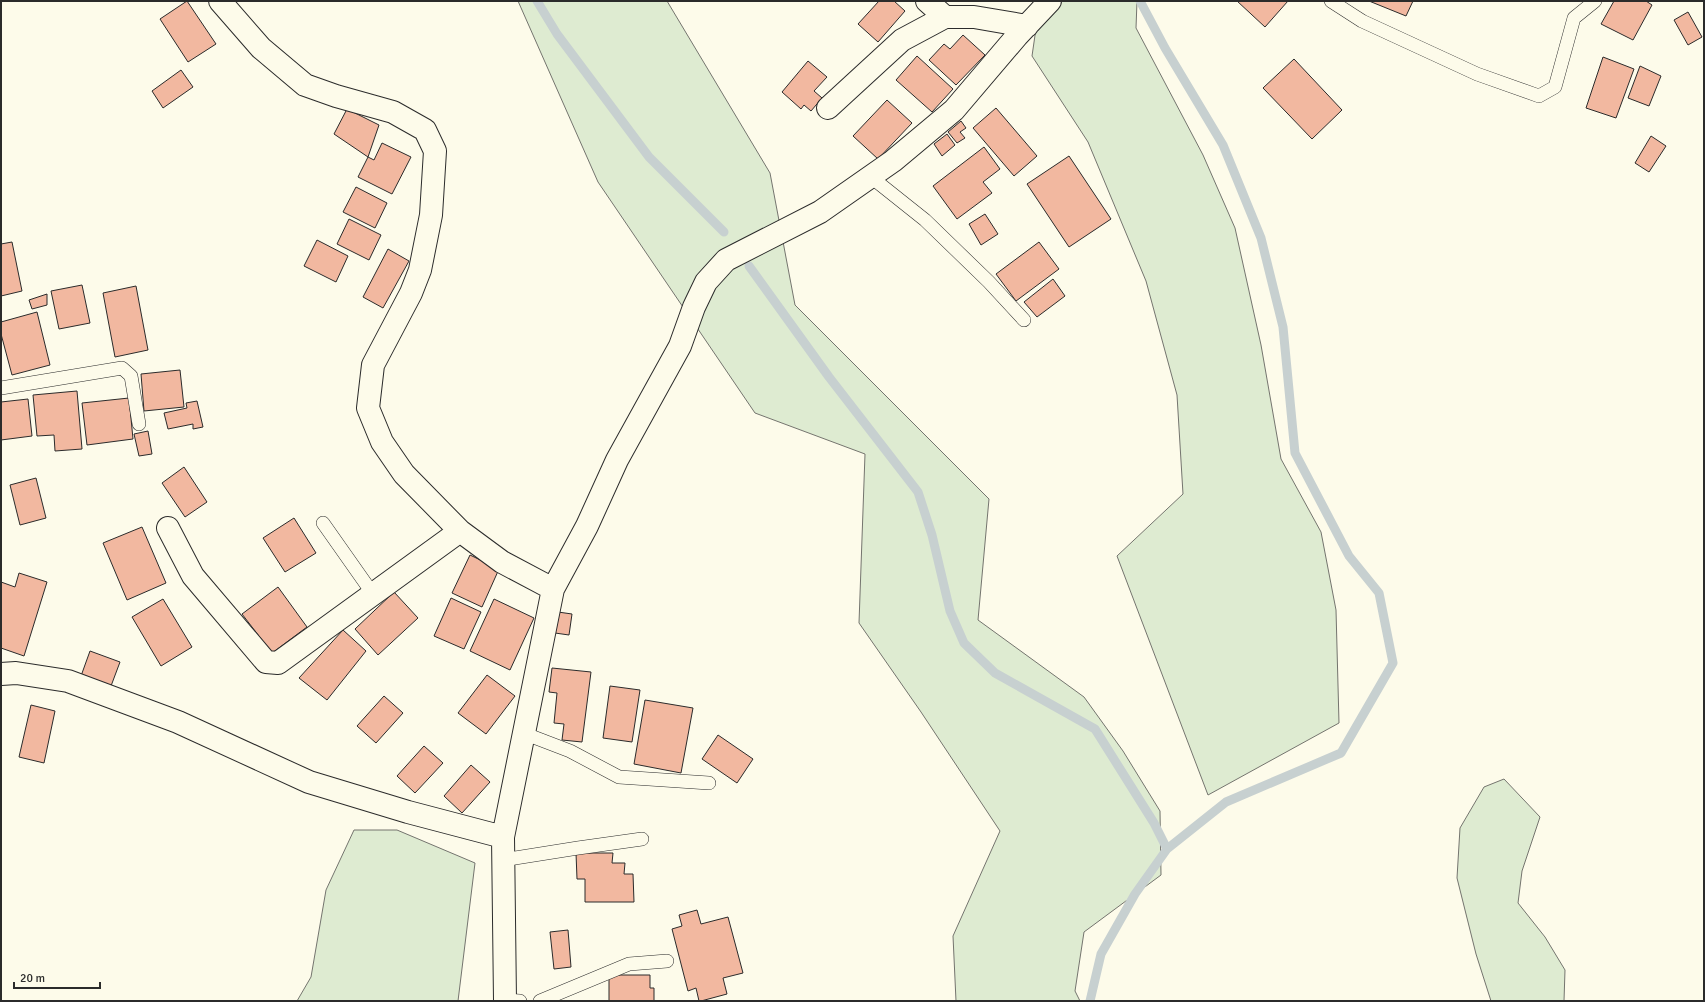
<svg xmlns="http://www.w3.org/2000/svg" width="1705" height="1002" font-family="Signika,sans-serif">
  <style>
    .green { fill: #deebd1; stroke: #74746e }
    .lines { fill: none; stroke-linecap: round; stroke-linejoin: round }
    .stream { stroke: #c7d0d0; stroke-width: 9 }
    .building { fill: #f2b8a0; stroke: #2b2b2b }
    .lane-casing { stroke: #2b2b2b; stroke-width: 14 }
    .street-casing { stroke: #2b2b2b; stroke-width: 24 }
    .lane { stroke: #fdfbea; stroke-width: 13 }
    .street { stroke: #fdfbea; stroke-width: 22 }
  </style>
  <rect width="100%" height="100%" fill="#fdfbea"/>
  <path class="green" d="M518 1H667L770 173 795 305 989 499 978 620 1084 697 1123 751 1160 811 1161 875 1084 932 1075 991 1080 1001H956L953 936 1000 831 921 712 859 623 865 454 755 413 598 182Z
    M1040 1H1137L1136 28 1203 155 1235 228 1261 345 1281 459 1321 532 1336 610 1339 723 1208 795 1117 556 1183 494 1177 395 1146 281 1088 142 1032 56Z
    M1504 779 1540 817 1522 871 1518 903 1545 937 1565 970 1564 1001H1491L1476 954 1457 878 1460 828 1484 787Z
    M354 830H397L475 863 458 1001H297L311 977 326 890Z"/>
  <g class="lines">
    <path class="stream" d="M537 1 557 34 649 157 724 232
      M749 266 829 377 918 492 932 535 950 611 964 643 995 673 1095 729 1154 823 1167 849
      M1090 1001 1101 954 1135 894 1167 849 1226 802 1341 753 1393 663 1379 593 1349 556 1295 453 1283 327 1261 238 1223 145 1165 48 1140 1"/>
  </g>
  <path class="building" d="M187 1 216 44 188 62 160 19Z
    M879 1H894L905 11 878 42 858 24Z
    M1237 1H1288L1265 27Z
    M1369 1H1413L1406 16Z
    M1614 1H1646L1652 5 1633 40 1601 24Z
    M1688 12 1702 37 1688 45 1674 20Z
    M963 35 985 55 956 85 929 60 944 44 950 49Z
    M917 56 953 89 932 112 896 80Z
    M1603 57 1634 69 1616 118 1586 108Z
    M1294 59 1342 110 1312 139 1263 88Z
    M808 61 827 77 814 91 822 98 811 111 804 105 801 109 782 92Z
    M1640 66 1661 76 1649 106 1628 98Z
    M181 70 193 87 163 108 152 91Z
    M887 100 912 123 878 159 853 136Z
    M996 108 1037 156 1014 176 973 128Z
    M347 109 379 125 368 157 334 134Z
    M961 121 966 128 960 132 965 138 957 143 948 132Z
    M947 134 955 145 942 156 934 144Z
    M1651 136 1666 146 1649 172 1635 163Z
    M382 143 411 157 392 194 358 177 368 157 374 160Z
    M984 147 1000 169 983 182 992 193 957 219 933 186Z
    M1069 156 1111 219 1069 247 1027 184Z
    M356 187 387 203 375 228 343 212Z
    M985 214 998 234 981 245 969 224Z
    M349 219 381 235 369 260 337 244Z
    M317 240 348 256 336 282 304 266Z
    M12 242 22 291 1 296V244Z
    M1039 242 1059 269 1016 301 996 274Z
    M388 249 409 261 383 308 363 297Z
    M1053 279 1065 296 1037 317 1024 302Z
    M82 285 90 323 59 329 51 291Z
    M136 286 148 350 115 357 103 293Z
    M47 294V305L32 309 29 300Z
    M37 312 50 365 12 375 1 334V322Z
    M180 370 184 407 144 411 141 374Z
    M77 391 82 449 55 451 54 435 37 436 33 395Z
    M129 398 133 439 87 445 82 403Z
    M28 399 32 436 1 440V402Z
    M197 401 203 427 193 429V424L168 429 164 413 187 408 186 403Z
    M148 431 152 454 139 456 134 434Z
    M184 467 207 502 185 517 162 483Z
    M36 478 46 518 20 525 10 485Z
    M294 518 316 553 285 572 263 538Z
    M142 527 166 583 127 600 103 543Z
    M470 555 499 569 482 607 452 593Z
    M19 573 47 582 24 656 1 648V582L15 587Z
    M278 587 307 627 272 653 242 614Z
    M394 592 418 618 378 655 355 629Z
    M451 598 481 612 464 649 434 636Z
    M163 599 192 647 161 666 132 617Z
    M494 599 534 618 510 670 470 651Z
    M558 612 572 614 569 635 555 633Z
    M343 630 366 651 327 700 299 678Z
    M90 651 120 662 111 686 81 676Z
    M552 668 591 672 582 742 562 740 564 724 554 723 557 693 549 692Z
    M487 675 515 696 486 734 458 713Z
    M610 686 640 690 632 742 603 738Z
    M384 696 403 713 376 743 357 726Z
    M645 700 693 708 681 773 634 764Z
    M31 705 55 711 44 763 19 757Z
    M718 735 753 759 737 783 702 759Z
    M424 746 443 763 415 793 397 776Z
    M471 765 490 782 462 813 444 796Z
    M576 853H613L612 863H625L624 874H633L634 902H585V879H577Z
    M697 910 701 924 728 917 743 973 723 978 727 994 701 1001H699L696 988 688 991 672 929 682 926 679 915Z
    M568 930 571 967 554 969 550 932Z
    M609 975H650V988H654V1001H609Z"/>
  <g class="lines">
    <g class="lane-casing">
      <path id="lane" d="M1331 1 1362 21 1477 74 1539 96 1555 87 1574 18 1595 1
        M871 177 925 220 989 282 1024 320
        M1 388 122 368 131 376 139 424
        M323 523 373 594
        M523 733 570 751 619 777 709 783
        M503 860 578 848 642 839
        M505 1000 520 1001
        M540 1001 629 964 667 961"/>
    </g>
    <g class="street-casing">
      <path id="street" d="M220 1 261 48 305 85 336 96 393 112 425 130 435 151 431 215 420 270 411 293 373 365 368 408 382 442 404 474 460 531 502 562 553 589
        M927 1 945 17
        M828 108 902 40 945 17H974L1027 26
        M168 528 193 576 266 662 278 663 460 531
        M1 674 16 673 68 681 178 722 309 782 408 812 503 837
        M505 1001 503 837 553 589 587 526 617 460 680 346 694 307 706 282 726 260 820 212 893 161 954 110 1017 36 1050 1"/>
    </g>
    <use href="#lane" class="lane"/>
    <use href="#street" class="street"/>
  </g>
  <rect width="1705" height="1002" fill="none" stroke="#2b2b2b" stroke-width="4"/>
  <path d="M14 982v6h86v-6" fill="none" stroke="#2b2b2b" stroke-width="2"/>
  <text x="20" y="982" font-size="12" fill="#2b2b2b" stroke="#fdfbea" stroke-width="3" paint-order="stroke">20 m</text>
</svg>
